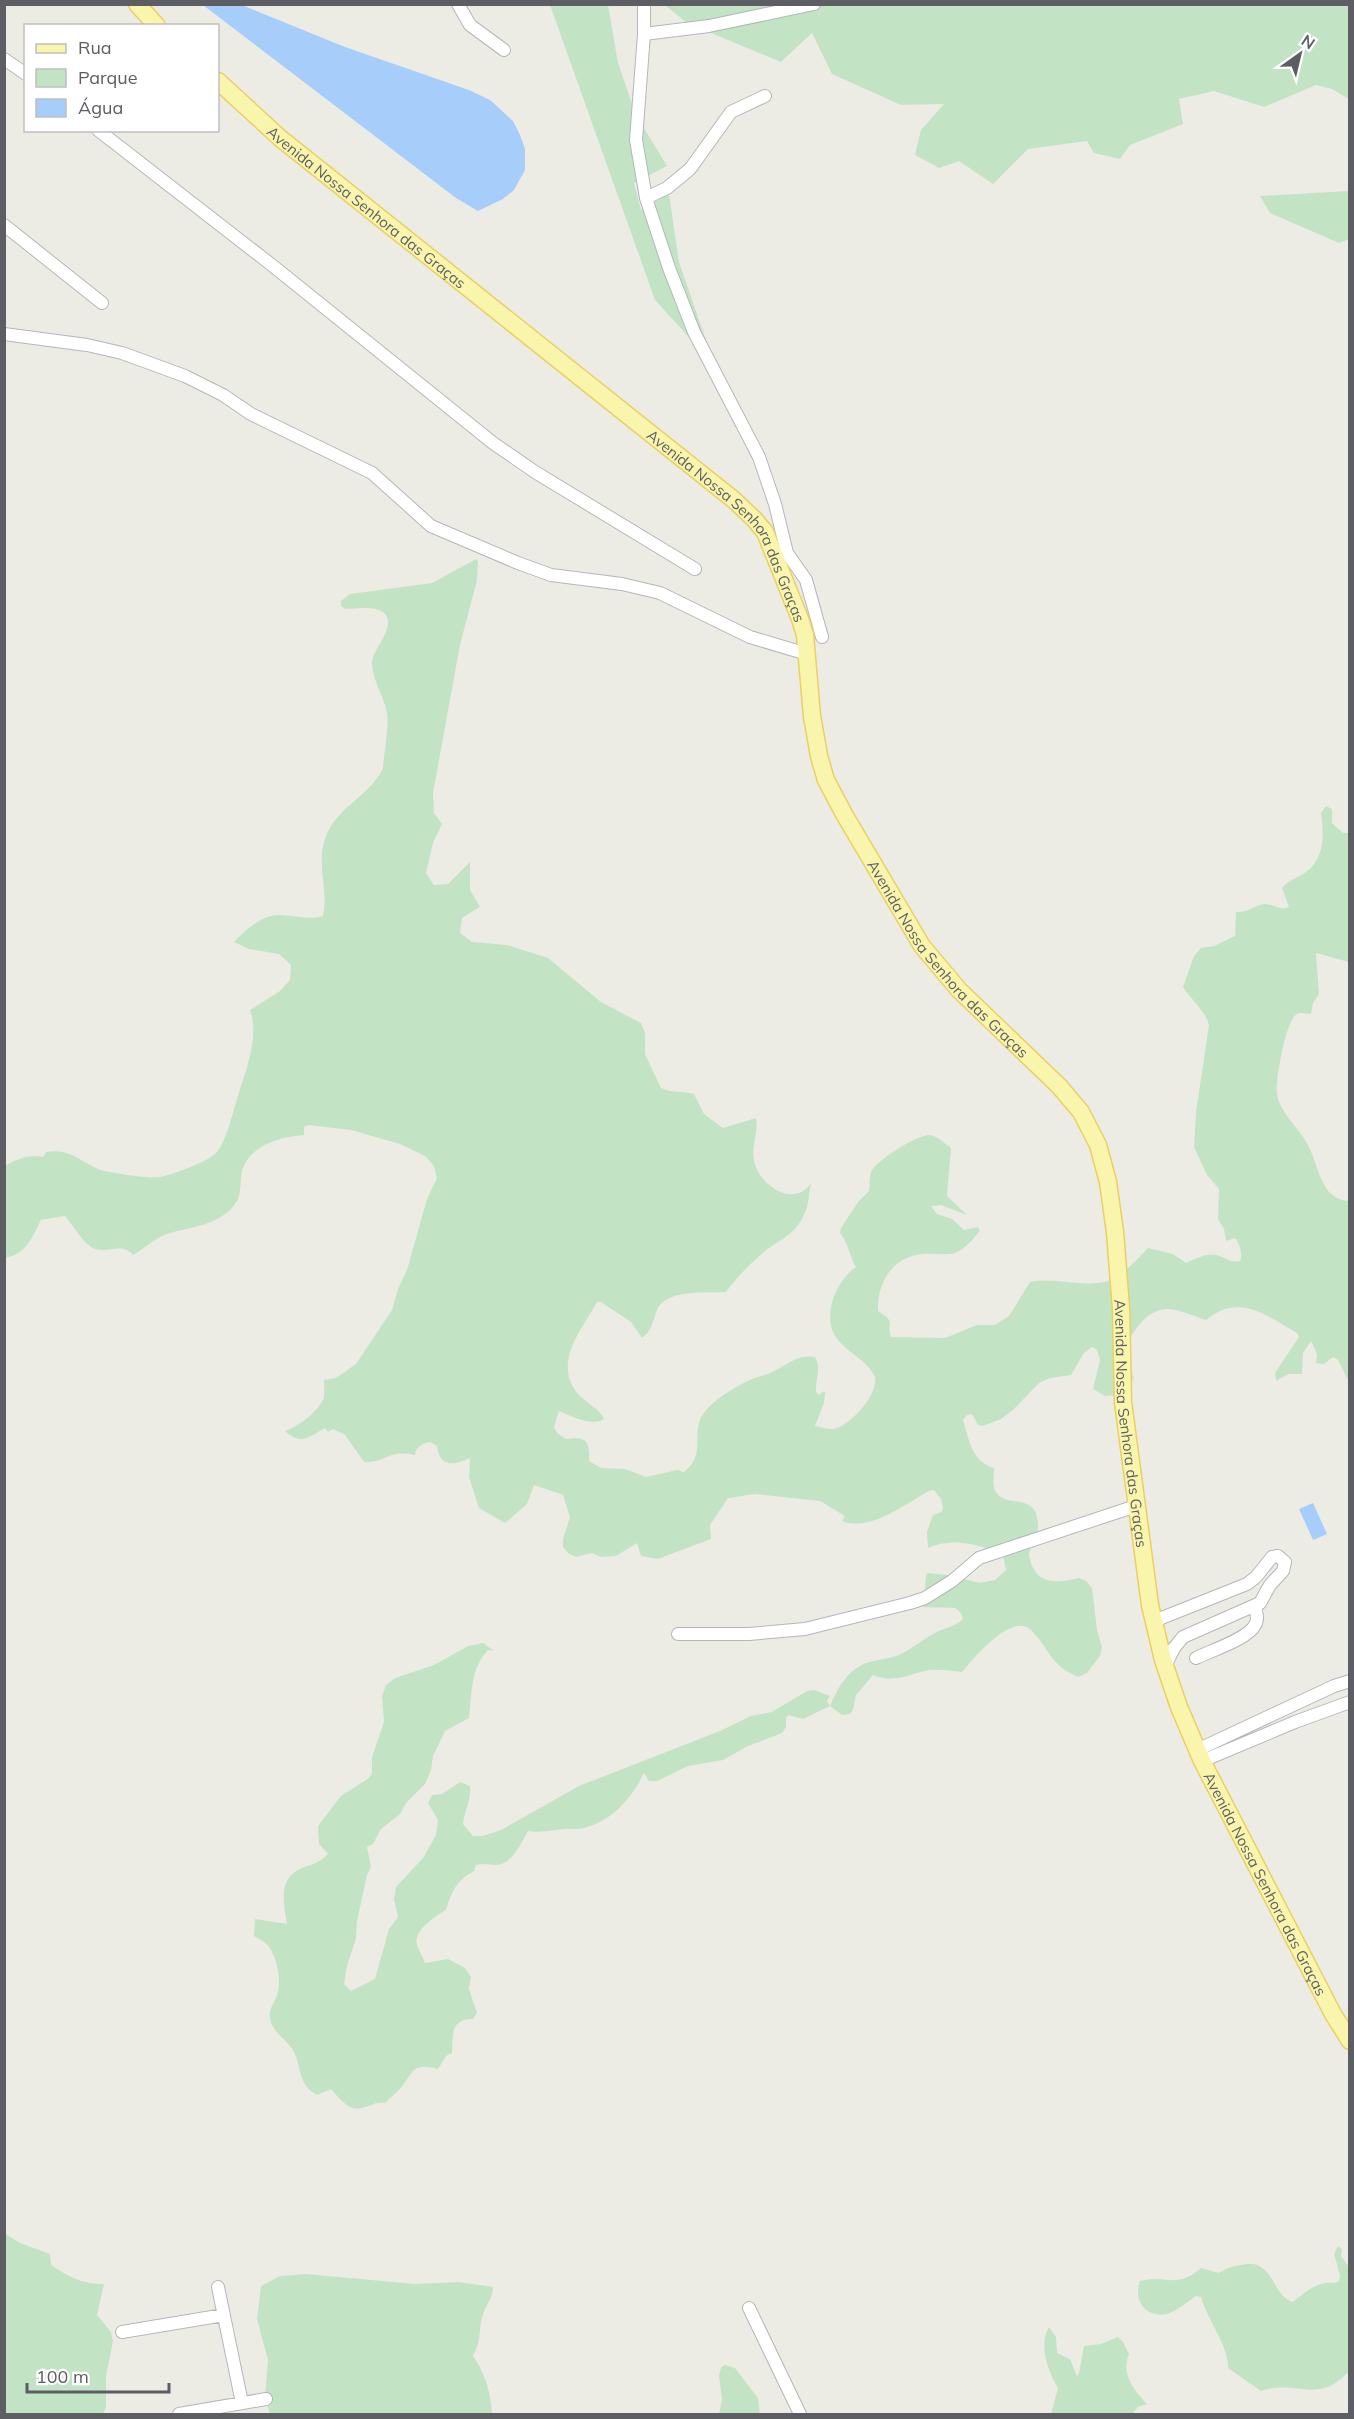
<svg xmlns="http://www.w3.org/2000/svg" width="1354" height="2419" font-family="Mulish,sans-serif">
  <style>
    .green { fill: #c2e4c5 }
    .water { fill: #a7cefa }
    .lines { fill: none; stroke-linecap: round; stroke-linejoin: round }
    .minor-casing { stroke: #b4b6ba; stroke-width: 14 }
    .major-casing { stroke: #e9d061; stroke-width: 19 }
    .minor { stroke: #fff; stroke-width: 12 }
    .major { stroke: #faf5ac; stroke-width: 16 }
    .labels { text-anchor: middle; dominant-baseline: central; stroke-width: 4.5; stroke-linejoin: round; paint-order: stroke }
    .street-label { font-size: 15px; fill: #5c5e63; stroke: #fff }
  </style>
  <rect width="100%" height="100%" fill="#edece4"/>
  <path class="green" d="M550 5H608L618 63 636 115 667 166 634 183 641 210 669 194 679 262 715 366 655 300Z
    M665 5H1349V99L1332 89 1316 85 1264 107 1214 91 1179 99 1183 124 1130 145 1120 159 1094 153 1087 141 1028 149 993 184 959 161 939 168 915 155 921 130 944 104 901 105 832 74 812 33 781 62 687 23Z
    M1349 191V239L1339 243 1270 213 1260 196Z
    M476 559 478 561 477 580 460 645 433 793 434 813 442 824 433 843 426 873 434 885 448 884 470 862V890L480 907 462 918 460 933 472 942 507 945 548 958 601 1002 641 1023 645 1033V1054L661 1088C673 1093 682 1091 694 1094L704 1114 723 1128 756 1118C759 1132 751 1146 754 1161 759 1185 794 1209 811 1183 809 1192 809 1202 806 1210 796 1236 782 1237 764 1252 750 1264 737 1277 726 1292 707 1293 665 1289 657 1310 653 1321 652 1331 642 1338L631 1322 601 1302H597C582 1330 552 1362 578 1394 586 1403 600 1409 604 1419 592 1427 571 1416 559 1411L554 1427 557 1433 566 1439C587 1436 590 1441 589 1461L601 1468 625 1469 646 1477 677 1470 684 1472C705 1455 693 1439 700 1420 706 1404 734 1387 750 1380 757 1376 765 1376 772 1372 788 1365 796 1354 815 1357 822 1370 815 1379 816 1392L819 1395 824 1391 825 1393 824 1403 815 1426C822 1427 830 1431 837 1428 852 1423 881 1392 874 1375 866 1360 848 1353 838 1340 820 1319 836 1280 856 1267 850 1257 847 1240 840 1233L841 1228 858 1202 869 1191C870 1186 869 1178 871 1172 875 1161 918 1134 930 1135 938 1136 945 1144 951 1148L947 1196 967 1215 941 1205 931 1206 937 1214 952 1219 964 1230 978 1227 980 1231C973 1239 965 1249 955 1253 946 1256 932 1253 922 1254 892 1257 877 1283 878 1311 897 1323 886 1321 891 1337L945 1338 977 1325H995L1009 1316 1030 1282C1054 1277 1080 1287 1104 1282 1121 1279 1137 1259 1148 1248L1173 1254 1186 1263C1195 1259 1206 1253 1216 1255 1225 1257 1230 1263 1240 1261 1243 1256 1240 1243 1235 1238L1226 1241 1224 1229 1218 1219 1219 1189 1207 1175 1194 1147 1196 1112 1209 1025C1205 1010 1191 1000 1183 987L1194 956 1201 948 1214 946 1235 936 1236 912C1250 912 1255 905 1264 904 1274 904 1279 911 1289 907L1282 888C1288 880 1298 878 1306 872 1325 858 1324 833 1321 813L1326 806 1332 809V823L1343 833H1349V962L1316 953 1319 994 1313 1003 1311 1014C1306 1014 1301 1012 1297 1014 1286 1019 1275 1081 1277 1094 1280 1113 1299 1128 1308 1145 1316 1160 1318 1178 1329 1192 1334 1197 1342 1201 1349 1201V1382L1338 1360 1333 1357 1324 1364 1316 1363 1317 1354 1311 1341 1303 1353 1302 1374H1288L1276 1381 1275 1373 1299 1337 1297 1333C1267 1316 1239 1292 1206 1320 1194 1316 1180 1310 1168 1309 1145 1309 1132 1334 1123 1350L1131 1367 1134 1381 1127 1372 1118 1395 1105 1396 1093 1389 1100 1360 1097 1350 1092 1347 1084 1353 1071 1375 1050 1378 1039 1383 1014 1409 1001 1419 983 1426 978 1425 972 1414 967 1415 963 1420C969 1440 972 1462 994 1468 994 1475 992 1486 996 1492 1007 1510 1039 1490 1038 1528 1037 1538 1030 1545 1029 1555 1034 1585 1056 1584 1079 1578L1086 1581 1092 1588 1097 1630 1102 1647 1100 1656 1087 1673 1078 1677C1049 1664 1051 1651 1032 1631 1013 1610 974 1658 962 1672 951 1671 939 1669 929 1670 909 1674 893 1684 873 1675L856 1695 853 1710 850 1714 842 1715 830 1706 803 1719 788 1715 786 1718V1727L782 1733 748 1746 723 1760 688 1766 657 1781H649L644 1773C631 1799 612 1821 584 1828 577 1830 571 1828 565 1829 551 1830 542 1833 528 1831 521 1843 512 1865 496 1865 489 1865 483 1863 476 1865L474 1871C456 1881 452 1891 446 1910 436 1916 413 1930 417 1945 419 1951 423 1957 425 1963L448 1959 465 1968 471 1977 469 1989 477 2013 473 2019C450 2019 453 2035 452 2053L446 2056 438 2069C411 2062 414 2072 400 2089 395 2094 390 2098 385 2103 373 2102 372 2106 362 2108 349 2112 339 2098 331 2089L317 2095C298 2085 302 2069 294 2052 288 2040 272 2033 270 2018 268 2009 276 2001 278 1992 281 1979 277 1958 269 1947 266 1942 259 1939 254 1936L255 1919 287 1924C283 1902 278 1878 302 1868 313 1864 319 1863 328 1854L319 1844 318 1826 341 1796 369 1778 372 1773V1757L384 1722 382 1696 386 1685 395 1678 434 1665 468 1646 483 1643 494 1651 488 1650C470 1669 472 1694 469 1718L445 1731 433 1756 431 1770 425 1784 406 1803 400 1814 381 1829 373 1844 367 1847 371 1867 367 1875 357 1921 356 1938 347 1966 344 1984 351 1991 375 1979 389 1929 398 1917 394 1899 396 1887 423 1858 436 1835 438 1820 428 1803 432 1795 442 1794 460 1782 470 1786C472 1799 464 1811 463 1824L473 1836H483L501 1830 579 1786 720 1731 751 1716 772 1712 807 1691 814 1690 830 1696 827 1701 830 1706C838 1687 849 1668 869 1662 877 1660 885 1659 893 1657 908 1652 919 1642 933 1634 943 1628 955 1627 963 1619L961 1613 955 1608 923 1607C928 1595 923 1585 927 1573L948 1575 980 1583 995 1580 1006 1570 1003 1555C978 1544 953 1537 928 1548L927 1532 933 1515 941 1512 943 1509 941 1499 934 1490 929 1491C905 1504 871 1532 842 1521L845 1516 820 1501 755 1494 728 1498 710 1525 711 1539 658 1559 641 1556 637 1543 616 1556 601 1557 592 1553 576 1557 569 1554 563 1547V1539L570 1517 563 1495 534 1485 527 1504 505 1523 479 1508 469 1477 470 1458C454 1466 439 1467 437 1446L430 1442C422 1444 416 1446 415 1455 388 1449 384 1464 364 1462L345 1435 333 1429 328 1432 325 1428C309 1437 301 1446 285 1431 299 1426 316 1413 323 1400 325 1395 324 1386 324 1380L336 1378 356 1364 392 1310 398 1289 407 1270 427 1199 437 1178 434 1166 425 1156 400 1144 351 1130 309 1125 304 1127V1135C277 1137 243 1148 241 1178 240 1189 241 1199 232 1208 212 1229 184 1226 160 1237 151 1242 142 1250 133 1255 123 1242 108 1253 95 1249 84 1245 73 1225 65 1216L41 1220C32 1238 26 1254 5 1258L6 1165C18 1159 29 1154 43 1157L46 1152C72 1148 79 1162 101 1170 111 1173 151 1179 160 1177 172 1175 206 1162 215 1154 226 1144 232 1114 237 1099 245 1071 260 1039 250 1010L280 991 290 980 291 965 279 954 249 949 234 942C245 931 260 916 277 915 293 914 307 921 323 916 329 891 316 865 325 839 335 807 370 797 383 768 384 753 389 728 387 713 384 696 373 682 372 665 370 651 397 628 385 614 377 605 356 609 345 609L341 606V601L350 594 432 583Z
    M4 2233 20 2243 50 2254 51 2265C69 2277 82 2284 104 2284L97 2315 111 2332 113 2341 106 2376V2407L103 2414H5Z
    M1338 2246 1342 2249 1341 2256 1349 2267V2375L1347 2373C1318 2405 1294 2379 1261 2391L1228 2368C1229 2347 1207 2319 1201 2297L1196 2296C1188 2301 1176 2312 1167 2314 1145 2318 1133 2300 1140 2281 1167 2274 1175 2290 1201 2268L1219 2273C1228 2267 1235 2266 1246 2264 1274 2261 1272 2296 1293 2302 1305 2292 1319 2280 1335 2283L1339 2281 1340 2275 1334 2254Z
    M306 2274 415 2284 459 2282 493 2287C493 2299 484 2307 482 2318 478 2334 482 2339 473 2356 485 2373 491 2393 492 2414H270L265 2397 268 2360 257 2319 261 2286 280 2276Z
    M1049 2327 1056 2337 1057 2353 1070 2359 1077 2376 1079 2373 1084 2346 1101 2344 1118 2337 1123 2342 1129 2354C1121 2374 1133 2389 1147 2404L1138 2407 1132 2414H1051L1058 2388C1048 2371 1038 2345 1049 2327Z
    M725 2365 735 2368 758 2398 760 2414H719L722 2399 719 2376 721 2367Z"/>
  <path class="water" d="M203 5H242L345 47 469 90 490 100 513 121 520 135 525 149V170L514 190 503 199 478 211 456 198Z
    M1313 1503 1327 1534 1313 1540 1299 1509Z"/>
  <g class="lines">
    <g class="minor-casing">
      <path id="minor" d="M458 4 470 25 504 50
        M644 4V34L636 140 646 198 669 268 694 332 759 457 775 504 787 553 806 580 822 637
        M644 34 709 26 814 4
        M4 59 26 74
        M98 130 273 266 493 443 535 472 695 569
        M646 198 667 188 690 169 731 112 765 96
        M4 225 102 303
        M4 334 87 345 122 353 185 376 223 395 251 414 372 473 431 526 518 563 551 575 622 584 660 593 750 637 807 654
        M1154 1621 1247 1584 1256 1577 1272 1557 1278 1556 1285 1562 1283 1571 1270 1585 1260 1603 1183 1637 1174 1648 1165 1666
        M678 1634H749L805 1629 910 1603 925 1598 952 1581 979 1558 1136 1506
        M1196 1658C1210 1651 1248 1639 1255 1625 1259 1619 1256 1612 1255 1606
        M1197 1750 1334 1686 1350 1681
        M1202 1761 1295 1722 1350 1702
        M218 2287 242 2403
        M749 2308 800 2414
        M122 2332 224 2315
        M179 2414 266 2399"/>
    </g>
    <g class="major-casing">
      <g id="major">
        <path d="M137 4 157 26"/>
        <path id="s1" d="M218 81 280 138 734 500 754 519 765 532 800 619 805 635 812 716 819 756 826 780 844 814 922 946 959 990 1059 1086 1081 1112 1098 1145 1108 1182 1115 1232 1121 1308 1123 1402 1150 1605 1163 1660 1179 1707 1202 1761 1333 2014 1350 2041"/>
      </g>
    </g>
    <use href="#minor" class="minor"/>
    <use href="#major" class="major"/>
  </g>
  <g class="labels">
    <g class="street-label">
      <text stroke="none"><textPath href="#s1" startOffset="195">Avenida Nossa Senhora das Graças</textPath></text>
      <text stroke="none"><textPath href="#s1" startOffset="681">Avenida Nossa Senhora das Graças</textPath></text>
      <text stroke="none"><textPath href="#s1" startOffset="1185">Avenida Nossa Senhora das Graças</textPath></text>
      <text stroke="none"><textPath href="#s1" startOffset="1707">Avenida Nossa Senhora das Graças</textPath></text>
      <text stroke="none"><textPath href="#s1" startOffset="2193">Avenida Nossa Senhora das Graças</textPath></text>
    </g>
  </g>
  <rect width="1354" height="2419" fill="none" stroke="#5c5e63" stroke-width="12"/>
  <rect x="24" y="24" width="195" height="108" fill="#ffffff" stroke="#bebfc1" stroke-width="1.5"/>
  <rect x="36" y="44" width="30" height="9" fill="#faf5ac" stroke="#bebfc1" stroke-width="1.5"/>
  <text x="78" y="54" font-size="18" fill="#5c5e63">Rua</text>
  <rect x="36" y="69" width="30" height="18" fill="#c2e4c5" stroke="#bebfc1" stroke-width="1.5"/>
  <text x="78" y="84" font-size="18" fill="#5c5e63">Parque</text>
  <rect x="36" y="99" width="30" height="18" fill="#a7cefa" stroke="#bebfc1" stroke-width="1.5"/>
  <text x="78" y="114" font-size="18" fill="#5c5e63">Água</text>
  <g transform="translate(1300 54) rotate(34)" stroke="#ffffff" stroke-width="4.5" paint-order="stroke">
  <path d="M0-4.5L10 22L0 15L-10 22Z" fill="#5c5e63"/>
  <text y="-9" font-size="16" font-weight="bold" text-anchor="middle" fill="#5c5e63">N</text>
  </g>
  <path d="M27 2383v9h142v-9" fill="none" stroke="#5c5e63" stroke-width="3"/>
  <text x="36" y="2383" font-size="18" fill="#5c5e63" stroke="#ffffff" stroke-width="4.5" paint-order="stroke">100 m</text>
</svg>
